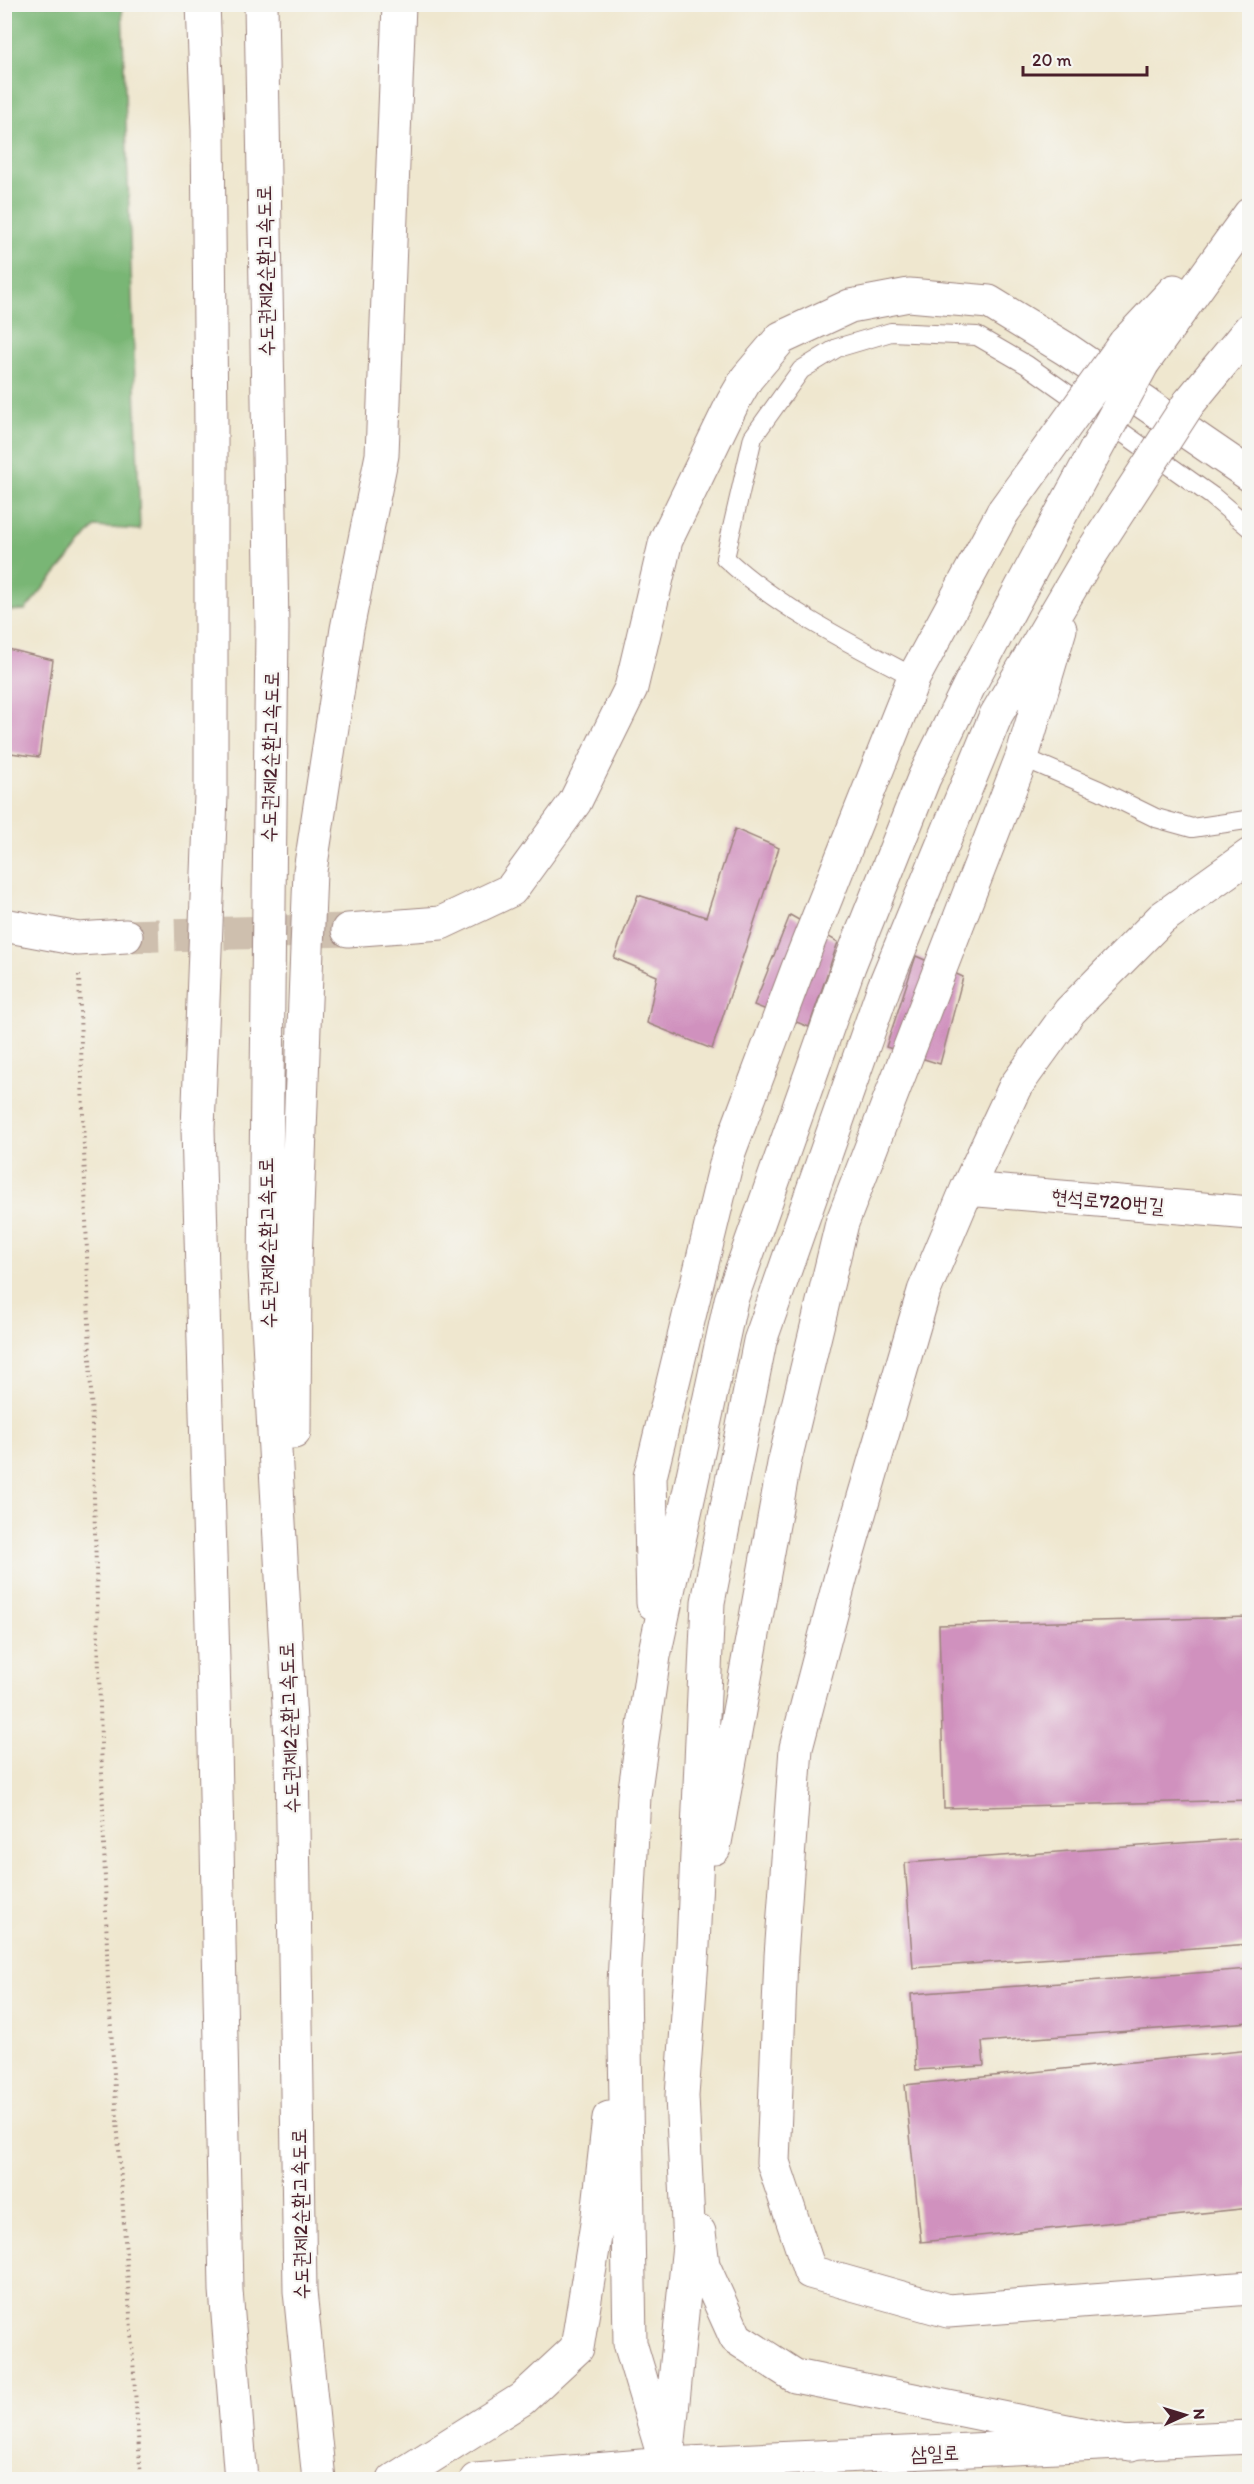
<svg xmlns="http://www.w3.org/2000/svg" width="1254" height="2484" font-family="Itim,'Poor Story',sans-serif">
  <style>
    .forest { fill: #79b675; stroke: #626a50; stroke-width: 1.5 }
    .building { fill: #d091be }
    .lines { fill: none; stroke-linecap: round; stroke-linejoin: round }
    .street-tunnel { stroke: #cebfae; stroke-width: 33; stroke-dasharray: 33 16; stroke-linecap: butt }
    .lane-casing { stroke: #9c837d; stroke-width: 20 }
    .street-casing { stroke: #9c837d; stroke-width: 35 }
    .secondary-casing { stroke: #9c837d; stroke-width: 35 }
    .highway-casing { stroke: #9c837d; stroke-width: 35 }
    .path { stroke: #9c837d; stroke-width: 4; stroke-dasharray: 1.5 4.5; stroke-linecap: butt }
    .lane { stroke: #fff; stroke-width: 18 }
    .street { stroke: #fff; stroke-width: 33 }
    .secondary { stroke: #fff; stroke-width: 33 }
    .highway { stroke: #fff; stroke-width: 33 }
    .highway-bridge-casing { stroke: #9c837d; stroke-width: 35; stroke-linecap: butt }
    .highway-bridge { stroke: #fff; stroke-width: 33 }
    .labels { text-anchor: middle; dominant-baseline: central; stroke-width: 4.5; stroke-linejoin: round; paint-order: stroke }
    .street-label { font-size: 20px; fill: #4a1f2b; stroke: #f6f6f2 }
  </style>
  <rect width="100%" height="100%" fill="#f6f6f2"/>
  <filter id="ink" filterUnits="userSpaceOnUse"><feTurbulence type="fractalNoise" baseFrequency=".0167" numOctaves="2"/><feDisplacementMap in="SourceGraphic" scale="12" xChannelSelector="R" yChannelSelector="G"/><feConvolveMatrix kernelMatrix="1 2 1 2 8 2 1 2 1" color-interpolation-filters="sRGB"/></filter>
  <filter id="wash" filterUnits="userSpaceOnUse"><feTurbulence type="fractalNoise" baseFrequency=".008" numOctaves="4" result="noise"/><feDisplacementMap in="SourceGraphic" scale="24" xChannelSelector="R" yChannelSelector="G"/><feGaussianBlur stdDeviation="1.35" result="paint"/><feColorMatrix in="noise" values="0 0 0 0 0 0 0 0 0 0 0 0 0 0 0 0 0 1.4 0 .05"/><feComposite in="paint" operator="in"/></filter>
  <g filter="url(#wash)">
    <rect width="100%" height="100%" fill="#efe7cf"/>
    <path class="forest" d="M4 5H122L140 530 95 527 25 610 5 611Z"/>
    <g id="blocks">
      <path class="building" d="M4 648 53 660 39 757 4 752Z
        M735 829 779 848 712 1049 647 1023 657 976 614 958 638 895 706 917Z
        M790 915 838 942 809 1027 754 1005Z
        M916 956 963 977 940 1064 886 1047Z
        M1250 1617V1800L944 1808 939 1625Z
        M1250 1838V1944L913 1968 905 1863Z
        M1250 1969V2022L982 2042 984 2066 916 2070 911 1994Z
        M1250 2050V2208L921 2242 905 2085Z"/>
    </g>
  </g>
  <g filter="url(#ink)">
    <use href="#blocks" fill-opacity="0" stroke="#9c837d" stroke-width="1.5"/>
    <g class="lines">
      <path class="street-tunnel" d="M126 936 348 930"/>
      <g class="lane-casing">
        <path id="lane" d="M914 677C849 643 779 608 725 558L753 437 801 370 837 348 891 332 977 336 1027 365 1212 496 1250 528
          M1022 757 1099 790 1156 818 1192 828 1246 820 1250 817"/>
      </g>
      <g class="street-casing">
        <path id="street" d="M1250 855 1162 918 1070 1011 1015 1087 967 1189 924 1291 841 1576 796 1748 781 1956 773 2162 810 2272 948 2311 1250 2288
          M4 925 78 939 126 936
          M348 930 441 923 511 890 575 802 631 688 666 540 733 402 747 378 781 338 850 306 909 295 989 302 1066 349 1250 475
          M967 1189 1250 1213"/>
      </g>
      <g class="secondary-casing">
        <path id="secondary" d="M476 2480 666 2464 1250 2437"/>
      </g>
      <g class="highway-casing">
        <path id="highway" d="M203 4 208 130 211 427V796L198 1129 214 1696 226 2290 241 2480
          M261 4 272 627 265 1268 292 1758 300 2291 319 2480
          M1125 343 1174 291
          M1143 363 1250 214
          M1189 403 1250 329
          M294 1432 295 1261 310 871 347 629 382 455 399 4
          M653 1603 650 1477 729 1152 798 968 914 677 1003 512
          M714 1848 784 1464 842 1223 1022 757 1060 629
          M699 2232 703 2265 736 2338 795 2376 1131 2444
          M668 2450 689 2245 682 2096 693 1946 708 1602 760 1341 884 987 996 715 1087 560
          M666 2464 630 2343 624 1983 634 1796 654 1656 731 1300 849 966 924 778 969 686 1048 538
          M394 2480 522 2399 577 2348 597 2224 609 2118"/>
      </g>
      <path class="path" d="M79 975 108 1984 141 2480"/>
      <use href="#lane" class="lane"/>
      <use href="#street" class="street"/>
      <use href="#secondary" class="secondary"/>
      <use href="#highway" class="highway"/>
      <g class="highway-bridge-casing">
        <path id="highway-bridge" d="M1003 512 1125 343
          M1048 538 1143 363
          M1087 560 1189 403"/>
      </g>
      <use href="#highway-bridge" class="highway-bridge"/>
    </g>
  </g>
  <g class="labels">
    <g class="street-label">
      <text transform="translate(265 271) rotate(-91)">수도권제2순환고속도로</text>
      <text transform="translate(270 757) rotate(-89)">수도권제2순환고속도로</text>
      <text transform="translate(1108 1201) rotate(5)">현석로720번길</text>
      <text transform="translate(267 1243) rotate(-91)">수도권제2순환고속도로</text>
      <text transform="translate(289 1728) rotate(-92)">수도권제2순환고속도로</text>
      <text transform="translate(300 2214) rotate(-91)">수도권제2순환고속도로</text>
      <text transform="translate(935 2453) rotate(-2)">삼일로</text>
    </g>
  </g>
  <rect width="1254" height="2484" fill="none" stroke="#f6f6f2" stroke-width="24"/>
  <g transform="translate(1185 2415) rotate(86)" stroke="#f6f6f2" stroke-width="4.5" paint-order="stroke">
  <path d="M0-4.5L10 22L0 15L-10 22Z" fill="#4a1f2b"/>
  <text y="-9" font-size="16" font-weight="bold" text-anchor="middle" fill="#4a1f2b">N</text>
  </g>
  <path d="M1023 66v9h124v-9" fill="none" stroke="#4a1f2b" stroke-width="3"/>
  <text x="1032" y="66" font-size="18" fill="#4a1f2b" stroke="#f6f6f2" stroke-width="4.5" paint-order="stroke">20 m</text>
</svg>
